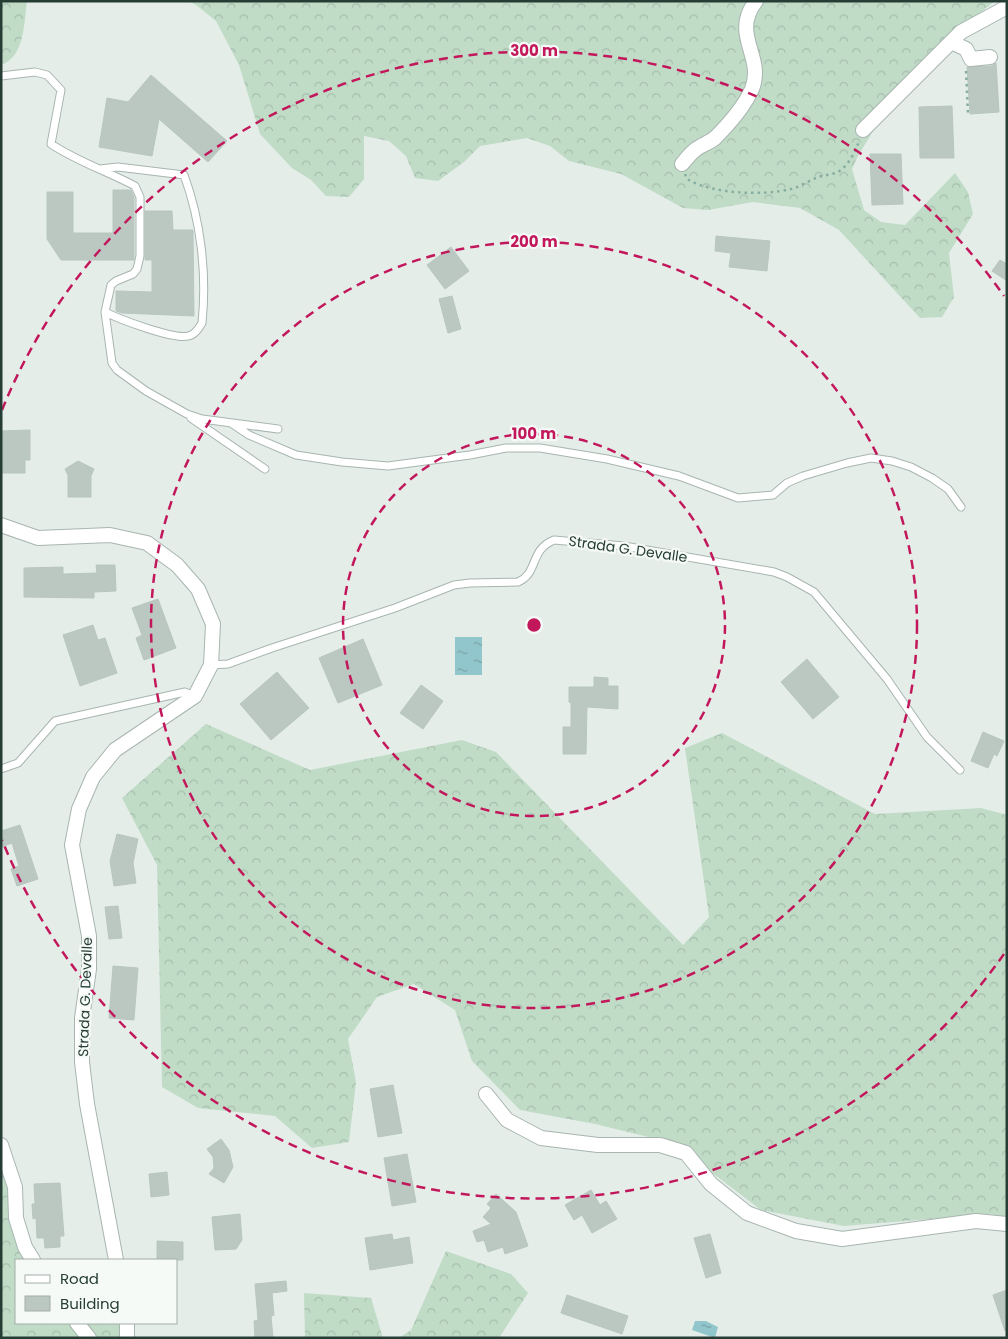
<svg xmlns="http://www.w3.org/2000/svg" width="1008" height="1339" font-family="Poppins,sans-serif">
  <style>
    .forest { fill: url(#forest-crowns) }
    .water { fill: url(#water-ripples) }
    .building { fill: #bbc8c2; stroke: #b8c6c0 }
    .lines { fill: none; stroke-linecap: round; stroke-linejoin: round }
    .service-casing { stroke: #a8b5b0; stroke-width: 9 }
    .minor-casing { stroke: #a8b5b0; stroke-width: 16 }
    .path { stroke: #88aea1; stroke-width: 2.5; stroke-dasharray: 2.5 4; stroke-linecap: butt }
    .service { stroke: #fff; stroke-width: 7 }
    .minor { stroke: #fff; stroke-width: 14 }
    .ring { fill: none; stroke: #c2185b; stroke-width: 2.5; stroke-dasharray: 9 6 }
    .labels { text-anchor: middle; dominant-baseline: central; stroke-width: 4.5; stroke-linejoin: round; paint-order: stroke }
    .street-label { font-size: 14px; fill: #263d36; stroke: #f6faf7 }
    .centre { fill: #c2185b; stroke: #f6faf7; stroke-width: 2.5 }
    .ring-label { font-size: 15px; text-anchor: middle; font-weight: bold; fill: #c2185b; stroke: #f6faf7; stroke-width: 4.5; stroke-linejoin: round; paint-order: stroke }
  </style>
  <defs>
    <pattern id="forest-crowns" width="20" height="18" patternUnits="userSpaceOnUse" patternTransform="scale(1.25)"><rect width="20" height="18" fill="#c0dcc7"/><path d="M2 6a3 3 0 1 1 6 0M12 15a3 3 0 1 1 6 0" fill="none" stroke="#a5beac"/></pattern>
    <pattern id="water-ripples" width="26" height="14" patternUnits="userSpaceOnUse" patternTransform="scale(1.25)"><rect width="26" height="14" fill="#92c6cd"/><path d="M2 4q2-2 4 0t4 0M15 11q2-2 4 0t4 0" fill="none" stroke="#77a2a7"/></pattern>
  </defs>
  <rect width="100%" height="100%" fill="#e5ede9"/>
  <path class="forest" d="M1 1H27C24 22 25 57 1 65Z
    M188 1H995L941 44 884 113 858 156 852 169 864 210 881 222 905 225 955 173 968 192 973 214 949 253 954 297 942 317 920 318 839 230 800 208 753 202 708 210 683 208 621 174 569 161 550 146 527 138 480 146 464 162 438 181 415 178 406 156 389 141 364 136V179L349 197 326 196 311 180 292 168 260 134 239 65 216 21 196 5Z
    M206 724 310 770 462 740 496 752 683 945 709 917 685 748 722 733 875 814 981 808 1007 815V1218L991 1214 844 1226 761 1210 673 1143 595 1124 520 1110 472 1061 455 1010 414 984 377 997 348 1039 356 1082 349 1142 312 1148 275 1116 198 1108 162 1087 157 865 122 798Z
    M1 1129 9 1192 21 1254 33 1260H16V1323H122L121 1338H1Z
    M446 1251 511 1274 528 1293 499 1338H399L411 1330Z
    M304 1293 371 1298 383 1338H305Z"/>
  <path class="water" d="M455 637H482V675H455Z
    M695 1321H706L718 1327 715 1338 692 1330Z"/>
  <path class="building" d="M996 63 999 112 970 114 967 67 991 66Z
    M151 75 227 141 208 162 159 119 152 156 99 147 107 98 128 102Z
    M952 106 954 158H920L919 107Z
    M870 154H901L903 204 872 205Z
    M113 190H131L134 197V260H61L47 239V192H73V233H113Z
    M145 211H172L173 230H193L194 316 122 313 116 311V291L152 292V260H145Z
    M716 236 770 241 767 271 729 267 731 253 715 251Z
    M451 247 469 271 445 289 427 265Z
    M1000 260 1007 264V281L992 271Z
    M452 296 461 329 448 333 439 299Z
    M30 430V460H25V473H1V431Z
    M78 461 94 469 91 476V497H68V475L65 469Z
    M96 565H115L116 591 94 592V598L24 597V568L63 567V574L97 573Z
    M158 599 176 648 144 660 136 638 142 635 132 608Z
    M93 625 98 640 105 638 117 673 80 686 63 635Z
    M363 639 382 685 338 703 319 658Z
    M807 659 839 697 813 719 781 682Z
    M277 672 309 708 271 740 240 704Z
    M594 677 608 678V686H618V709L587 707 586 754H563V727H571V703L569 702V687H594Z
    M421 685 443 701 423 729 400 713Z
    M983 732 1004 741 997 756 994 754 988 768 971 761Z
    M20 825 38 879 17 886 11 869 19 866 12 843 1 847V831Z
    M117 834 138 839 133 863 136 883 114 886 110 861Z
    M118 906 122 938 109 939 105 907Z
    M113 966 138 968 134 1020 109 1018Z
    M393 1085 402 1133 378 1137 370 1089Z
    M221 1139 229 1150 233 1167 224 1183 209 1174 214 1168 213 1157 207 1149Z
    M407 1154 416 1202 392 1206 384 1158Z
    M167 1172 169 1195 151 1197 149 1174Z
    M60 1183 64 1236H60V1247L45 1248 44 1238H37L36 1218 33 1219 32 1204H35L34 1184Z
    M591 1190 600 1205 606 1201 617 1219 592 1233 582 1215 574 1220 565 1205Z
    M496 1194 516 1212 528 1246 505 1254 503 1247 488 1252 484 1240 477 1242 473 1231 491 1224 483 1217 491 1208 487 1204Z
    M240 1214 242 1240 236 1249 215 1250 212 1217Z
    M392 1234 393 1240 409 1237 413 1263 370 1270 365 1238Z
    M710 1234 721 1273 706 1278 694 1238Z
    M157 1241 183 1242V1260H157Z
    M286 1281 287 1291 272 1293 274 1315 271 1316 273 1338H255L254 1321 258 1320 255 1284Z
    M1007 1290V1330L1005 1331 993 1295Z
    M567 1295 628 1316 622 1334 561 1313Z"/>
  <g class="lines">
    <g class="service-casing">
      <path id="service" d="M1 76 35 72 47 75 61 90 51 144C78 162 107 171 135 186L140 197V256L137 269 133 274 116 281 111 285 105 312 112 363 117 370 146 391 187 414 202 419 278 429
        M100 169 118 167 184 175C201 221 207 274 202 323 199 328 195 335 188 336 174 340 119 319 105 312
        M191 418 265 469
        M231 423 249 435 296 455 342 462 388 466 470 455 506 448H540L607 459 679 476 738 498 773 495 787 483 803 476 847 463 871 458 892 461 911 467 932 478 948 489 961 507
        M211 665 228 664 272 648 395 608 454 585 470 583 518 582C539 573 529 550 554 540L624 546 774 572 787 577 814 592 887 679 927 737 960 770
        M1 769 18 763 55 721 185 692 194 696"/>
    </g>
    <g class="minor-casing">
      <path id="minor" d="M951 42 966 49 971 59 990 57
        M863 130 961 32 1007 7
        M682 164C686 159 690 154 695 150 701 145 709 143 715 138 729 124 744 107 752 89 765 56 730 35 756 1
        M1 525 38 538 110 535 147 543 177 565 198 589 213 624 211 665 195 696 115 750 93 777 79 809 72 845 89 936V969L82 1018V1062L87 1104 116 1260
        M486 1094 507 1120 541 1138 598 1145H660L686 1153 711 1184 747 1213 796 1231 842 1239 976 1221 1007 1224
        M1 1145 15 1187 16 1218 25 1247 33 1260
        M77 1323 89 1338
        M127 1338V1323"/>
    </g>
    <path class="path" d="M966 71 968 114
      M685 174 687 179C712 194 763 196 791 189 800 187 808 181 816 178 822 175 832 175 838 172 849 165 855 152 859 141"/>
    <use href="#service" class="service"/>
    <use href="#minor" class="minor"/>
  </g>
  <g class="ring">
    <circle cx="534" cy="625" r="191"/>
    <circle cx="534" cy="625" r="383"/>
    <path d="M1004 954A574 574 0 0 1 2 840M2 410A574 574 0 0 1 1004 296"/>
  </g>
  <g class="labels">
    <g class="street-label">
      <text transform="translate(628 549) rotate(8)">Strada G. Devalle</text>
      <text transform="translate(85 997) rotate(-88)">Strada G. Devalle</text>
    </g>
  </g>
  <circle cx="534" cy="625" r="8" class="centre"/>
  <g class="ring-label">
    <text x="534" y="56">300 m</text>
    <text x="534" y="247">200 m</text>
    <text x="534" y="439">100 m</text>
  </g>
  <rect width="1008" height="1339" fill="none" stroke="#263d36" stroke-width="5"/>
  <rect x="15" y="1259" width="162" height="65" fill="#f6faf7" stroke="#a3aeaa"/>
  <rect x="25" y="1275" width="25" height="8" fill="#ffffff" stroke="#a3aeaa"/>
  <text x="60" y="1284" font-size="15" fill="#263d36">Road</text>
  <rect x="25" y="1296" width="25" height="15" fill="#bbc8c2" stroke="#a3aeaa"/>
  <text x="60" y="1309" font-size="15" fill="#263d36">Building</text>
</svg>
